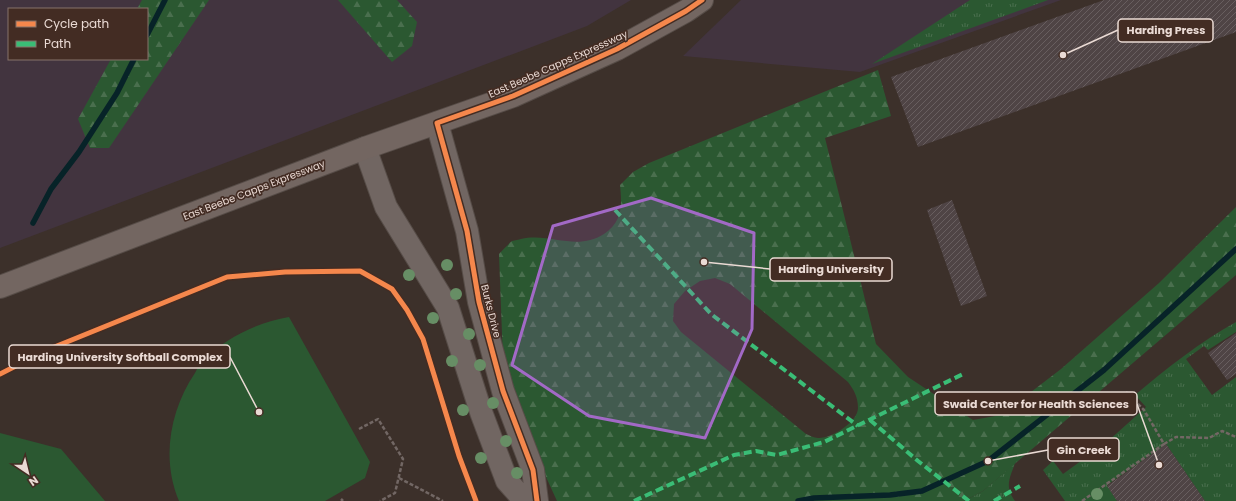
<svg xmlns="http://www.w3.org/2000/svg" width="1236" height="501" font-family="Poppins,sans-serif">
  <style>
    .commercial { fill: #42343f; fill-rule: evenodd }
    .grass { fill: url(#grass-tufts) }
    .forest { fill: url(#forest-firs); fill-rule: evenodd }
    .pitch { fill: #2b5831 }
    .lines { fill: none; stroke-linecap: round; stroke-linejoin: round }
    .stream { stroke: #072328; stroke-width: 5.5 }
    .building { fill: url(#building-hatch) }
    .tertiary-casing { stroke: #564c47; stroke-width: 24 }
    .primary-casing { stroke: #564c47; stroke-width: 24 }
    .path { stroke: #726764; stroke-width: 2.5; stroke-dasharray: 4 2; stroke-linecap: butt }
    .tertiary { stroke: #716662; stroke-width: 22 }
    .primary { stroke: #736661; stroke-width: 22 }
    .quiet { stroke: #3abd76; stroke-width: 4; stroke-dasharray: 8 4; stroke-linecap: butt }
    .cycleway-casing { stroke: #432c23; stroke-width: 8 }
    .cycleway { stroke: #f5874c; stroke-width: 5 }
    .tree { fill: #678e65 }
    .marked { fill: #a269c6; fill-opacity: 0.2; stroke: #a269c6; stroke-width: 3; stroke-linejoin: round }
    .labels { text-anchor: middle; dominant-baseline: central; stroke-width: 3.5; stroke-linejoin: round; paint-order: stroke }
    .street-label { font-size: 10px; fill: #eadad4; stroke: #432c23 }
    .leader { fill: none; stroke: #eadad4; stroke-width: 1.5 }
    .callout-dot { fill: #eadad4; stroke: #432c23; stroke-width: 1.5 }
    .callout { fill: #432c23; stroke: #eadad4; stroke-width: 1.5 }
    .callout-label { font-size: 11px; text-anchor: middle; font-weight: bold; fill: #eadad4 }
  </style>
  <defs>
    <pattern id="grass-tufts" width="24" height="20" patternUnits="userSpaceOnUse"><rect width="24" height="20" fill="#2b5831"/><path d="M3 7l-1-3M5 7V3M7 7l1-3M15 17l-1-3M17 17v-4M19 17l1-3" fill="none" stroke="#4a6f4e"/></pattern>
    <pattern id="forest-firs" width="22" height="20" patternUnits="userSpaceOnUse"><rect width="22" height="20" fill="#2b5831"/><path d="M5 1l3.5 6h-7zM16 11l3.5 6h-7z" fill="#4a6f4e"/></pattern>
    <pattern id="building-hatch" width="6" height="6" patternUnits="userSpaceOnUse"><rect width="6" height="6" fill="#4f4445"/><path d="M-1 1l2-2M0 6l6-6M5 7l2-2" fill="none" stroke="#685e5f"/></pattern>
  </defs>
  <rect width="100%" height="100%" fill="#3c302a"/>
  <path class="commercial" d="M0 0H631L587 26 0 248ZM9 9H147V59H9Z
    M741 0H1061L860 72 683 56Z"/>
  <path class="grass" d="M970 0H1048L872 64Z
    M1236 322V332L1208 350 1204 346 1186 359 1212 395 1236 377V501H1205L1166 444 1107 485 1117 501H1065L1043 470 1053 461 1063 474 1107 442 1146 407 1135 395C1167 368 1200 342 1236 322Z
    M1015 463C1010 478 1004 486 1015 501H964L983 491Z"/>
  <path class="forest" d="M142 0H209L109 148H90L78 119 111 59H147V9H137Z
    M338 0H397L417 22 412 46 392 62Z
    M878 70 891 116 825 138 876 344 908 377 973 420 1001 415 1061 369 1159 283 1236 207V275L983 491 964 501H557L541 466 503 360 499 254C503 250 508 244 512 241 515 240 519 240 521 239 550 232 576 252 604 234 623 221 622 205 620 185L633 172 649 163ZM715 278 730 284 848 382C854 390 858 397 858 408 858 422 831 439 818 438 814 438 809 435 806 434L681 332 673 321 674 304 685 291 700 281Z"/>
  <path class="pitch" d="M289 317 370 462 365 478 325 501H179C161 459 170 410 195 373 197 369 200 364 203 361 225 338 258 322 289 317Z
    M0 433 61 449 105 501H0Z"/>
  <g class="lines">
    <path class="stream" d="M147 35 165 0
      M33 223 51 189 79 152 117 93 134 59
      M798 501 814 498 890 495 922 491 988 461 1104 370 1236 249"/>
  </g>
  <path class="building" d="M1104 0H1236V32L918 147 891 77Z
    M952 200 987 296 961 306 927 210Z
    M1236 333V374L1227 380 1208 353Z
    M1166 444 1205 501H1117L1107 486Z"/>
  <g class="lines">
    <g class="tertiary-casing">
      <path id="tertiary" d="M437 123 467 231 479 302 503 391 533 470 537 501
        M365 148 386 207 448 308 481 412 507 481 525 501"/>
    </g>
    <g class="primary-casing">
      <path id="primary" d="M0 287 365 148 513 96 617 49 686 11 702 0"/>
    </g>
    <path class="path" d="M359 429 378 419 403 459 395 493 380 501
      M1164 444 1176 437 1209 438 1222 431 1236 437
      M399 478 443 501
      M341 499 343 501
      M1082 501 1164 444 1144 410 1126 392"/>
    <use href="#tertiary" class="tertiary"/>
    <use href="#primary" class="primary"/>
    <path class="quiet" d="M615 210 711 314 858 426
      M870 420 918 461 969 501
      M634 501 734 455 756 451 777 455 824 442 963 374
      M994 501 1020 486"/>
    <g class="cycleway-casing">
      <path id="cycleway" d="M0 374 47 350 227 277 285 272 360 271 392 289 407 310 423 339 459 456 476 501
        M537 501 533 470 503 391 479 302 467 231 437 123 513 96 617 49 686 11 702 0"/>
    </g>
    <use href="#cycleway" class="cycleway"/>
  </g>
  <g class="tree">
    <circle cx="447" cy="265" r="6"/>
    <circle cx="409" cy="275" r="6"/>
    <circle cx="456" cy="294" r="6"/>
    <circle cx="433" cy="318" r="6"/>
    <circle cx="469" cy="334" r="6"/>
    <circle cx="452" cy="361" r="6"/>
    <circle cx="480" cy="365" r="6"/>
    <circle cx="493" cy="403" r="6"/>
    <circle cx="463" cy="410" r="6"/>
    <circle cx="506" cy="441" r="6"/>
    <circle cx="481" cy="458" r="6"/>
    <circle cx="517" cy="473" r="6"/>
    <circle cx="1097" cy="494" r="6"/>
  </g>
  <path class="marked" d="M651 198 754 233 752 329 705 438 589 416 512 365 553 226Z"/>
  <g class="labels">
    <g class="street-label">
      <text transform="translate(558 64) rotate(-24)">East Beebe Capps Expressway</text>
      <text transform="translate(254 190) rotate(-21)">East Beebe Capps Expressway</text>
      <text transform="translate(491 311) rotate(76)">Burks Drive</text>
    </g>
  </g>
  <path class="leader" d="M1063 55L1118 30M704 262L770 269M259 412L230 357M1159 465L1137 404M988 461L1048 450"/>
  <g class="callout-dot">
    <circle cx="1063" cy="55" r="4"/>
    <circle cx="704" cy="262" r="4"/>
    <circle cx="259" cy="412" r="4"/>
    <circle cx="1159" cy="465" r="4"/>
    <circle cx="988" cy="461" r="4"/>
  </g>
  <g class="callout">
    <rect x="1118" y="19" width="95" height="23" rx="4"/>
    <rect x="770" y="258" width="122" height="23" rx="4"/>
    <rect x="9" y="345" width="221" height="23" rx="4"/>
    <rect x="935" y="392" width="202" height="23" rx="4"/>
    <rect x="1048" y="438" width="71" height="23" rx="4"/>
  </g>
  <g class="callout-label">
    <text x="1166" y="34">Harding Press</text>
    <text x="831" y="273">Harding University</text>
    <text x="120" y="361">Harding University Softball Complex</text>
    <text x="1036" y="408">Swaid Center for Health Sciences</text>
    <text x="1084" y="454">Gin Creek</text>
  </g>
  <rect x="8" y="8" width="140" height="52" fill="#432c23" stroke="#86726a"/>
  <rect x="16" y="21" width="20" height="6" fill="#f5874c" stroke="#86726a"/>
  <text x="44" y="28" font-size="12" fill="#eadad4">Cycle path</text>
  <rect x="16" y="41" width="20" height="6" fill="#3abd76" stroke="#86726a"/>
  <text x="44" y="48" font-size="12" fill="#eadad4">Path</text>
  <g transform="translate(28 473) rotate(145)" stroke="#432c23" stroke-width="3" paint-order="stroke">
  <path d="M0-3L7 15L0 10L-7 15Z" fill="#eadad4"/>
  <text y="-6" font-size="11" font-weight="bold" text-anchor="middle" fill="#eadad4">N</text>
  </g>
</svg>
